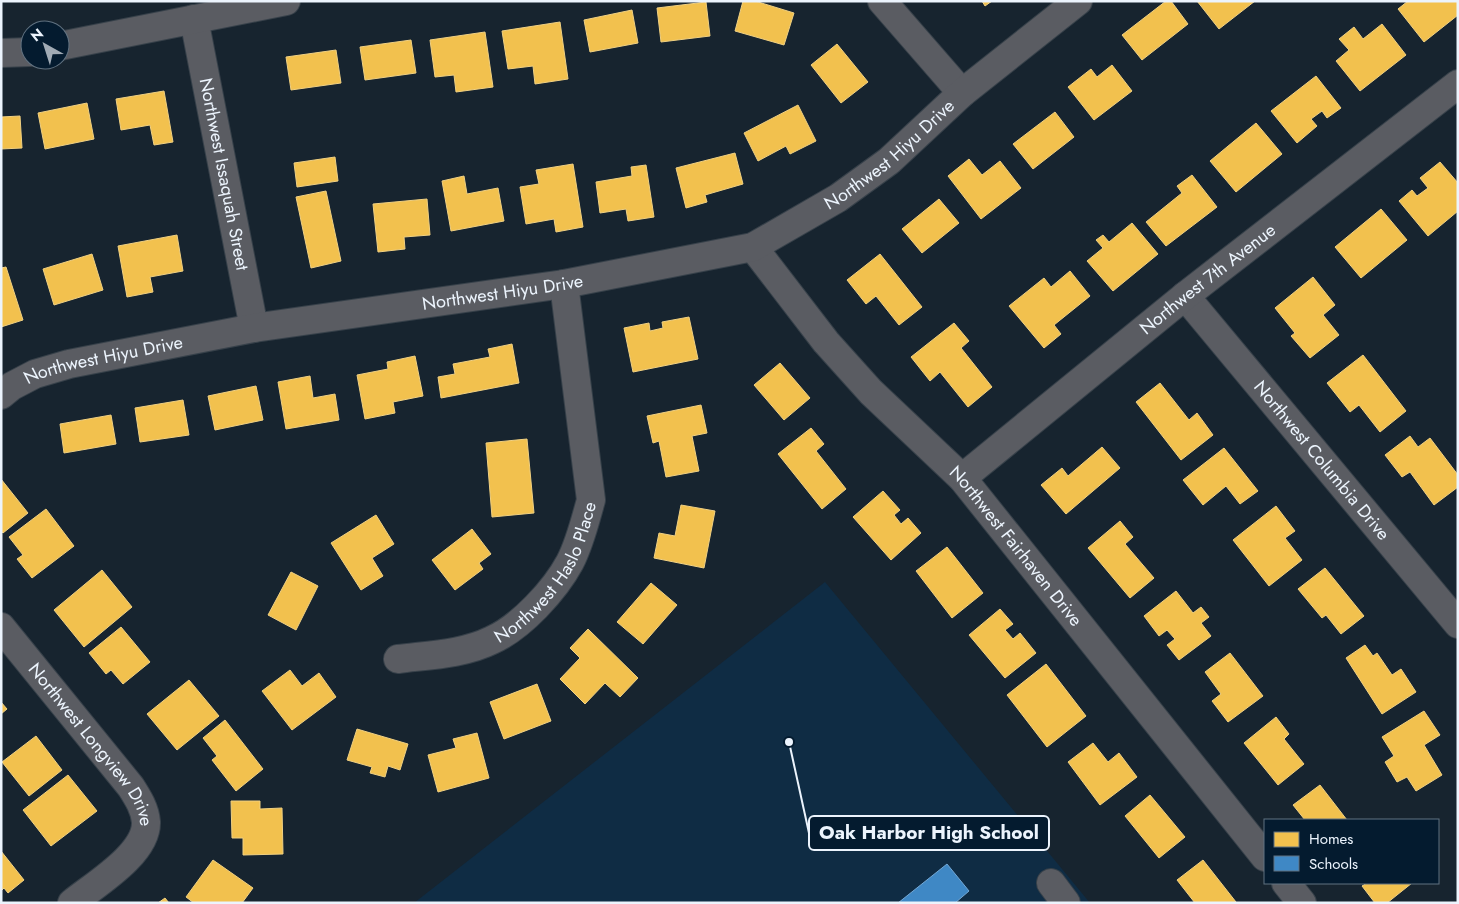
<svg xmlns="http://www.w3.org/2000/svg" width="1459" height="904" font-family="Jost,sans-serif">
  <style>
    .built { fill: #0f2c44 }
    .homes { fill: #f2c14e; stroke: #f0d082 }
    .schools { fill: #3f88c5; stroke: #73a8d6 }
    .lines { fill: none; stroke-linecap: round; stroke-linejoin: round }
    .minor-casing { stroke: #37414a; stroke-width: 30 }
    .minor { stroke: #5a5c62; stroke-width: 28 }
    .labels { text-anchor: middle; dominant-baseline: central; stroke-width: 5; stroke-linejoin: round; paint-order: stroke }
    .street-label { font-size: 18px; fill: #ecf4fd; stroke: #041b2f }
    .leader { fill: none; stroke: #ecf4fd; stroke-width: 2 }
    .callout-dot { fill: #ecf4fd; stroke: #041b2f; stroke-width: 2 }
    .callout { fill: #041b2f; stroke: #ecf4fd; stroke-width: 2 }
    .callout-label { font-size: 19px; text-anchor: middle; font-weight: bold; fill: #ecf4fd }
  </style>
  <rect width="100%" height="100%" fill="#17242f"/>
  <path class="built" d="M825 582 1090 903H414Z"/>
  <path class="homes" d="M743 1H755L794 13 784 45 735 31Z
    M982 1H992L985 6Z
    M1166 1H1171L1188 24 1142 60 1122 35Z
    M1197 1H1255L1219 29Z
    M1408 1H1458V15L1424 42 1398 9Z
    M706 2 710 36 661 42 657 8Z
    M632 10 638 43 590 52 584 20Z
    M560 22 568 79 535 84 533 66 508 69 502 31Z
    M1382 24 1406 55 1360 91 1336 61 1349 50 1339 39 1354 27 1363 39Z
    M485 32 493 87 456 92 454 75 435 77 430 40Z
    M411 40 416 73 365 80 360 47Z
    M837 44 868 82 841 103 811 65Z
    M336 50 341 83 291 90 286 57Z
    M1112 65 1132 91 1094 120 1068 87 1091 69 1097 77Z
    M1316 76 1341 108 1327 118 1322 111 1311 119 1317 126 1297 143 1271 111Z
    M164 91 173 142 154 145 150 125 121 130 116 99Z
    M87 103 94 139 45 149 38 113Z
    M798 105 816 141 790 154 786 146 758 161 744 133Z
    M1055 112 1074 137 1033 169 1013 144Z
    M20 116 22 148 1 149V117Z
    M1256 123 1282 154 1236 192 1210 161Z
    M735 153 743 184 705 195 707 202 686 208 676 168Z
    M335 157 338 181 297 187 294 163Z
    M969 159 982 175 1000 161 1021 188 981 219 948 176Z
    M1440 162 1458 183V211L1428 236 1399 201 1412 190 1417 196 1428 188 1420 178Z
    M573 164 583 227 556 232 554 219 526 224 520 187 539 184 536 170Z
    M646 165 654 217 628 221 626 209 600 213 596 182 632 176 631 167Z
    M1192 175 1217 207 1166 246 1146 222 1182 193 1177 186Z
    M464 176 467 194 498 188 504 221 451 231 442 181Z
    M326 191 341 261 311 268 296 197Z
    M427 199 430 235 404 237 405 249 378 252 373 204Z
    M939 199 959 223 922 253 902 229Z
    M1381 209 1407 240 1361 278 1335 247Z
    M1132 223 1158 254 1113 291 1087 261 1103 248 1096 240 1103 235 1109 242Z
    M177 235 183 271 150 277 153 292 127 297 118 246Z
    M92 254 103 290 54 305 43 269Z
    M880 254 922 307 899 325 876 296 866 304 847 280Z
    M6 267 23 320 1 327V268Z
    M1070 271 1090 296 1054 325 1061 334 1044 348 1009 306 1044 278 1051 287Z
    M1313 277 1335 305 1323 315 1339 335 1310 358 1291 336 1295 333 1275 308Z
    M689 317 698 359 633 372 624 328 649 323 650 331 663 328 662 322Z
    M954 323 969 341 961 348 992 387 968 407 940 372 930 381 911 357Z
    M512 344 519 383 441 398 438 377 455 374 453 364 490 357 488 349Z
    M1363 355 1406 411 1380 432 1359 405 1350 412 1327 383Z
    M415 356 423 396 393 402 395 413 365 419 357 375 388 369 387 362Z
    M780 363 810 398 784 420 754 385Z
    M310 376 313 398 335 394 339 420 286 429 278 382Z
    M1160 383 1189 420 1197 413 1213 435 1181 460 1136 402Z
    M256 386 263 420 215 430 208 396Z
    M183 400 189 435 140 442 135 408Z
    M701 405 707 433 692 436 699 471 666 477 659 441 653 443 647 416Z
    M111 415 116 444 64 453 60 424Z
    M811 428 824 444 816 451 846 489 822 509 778 454Z
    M1410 436 1418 447 1430 438 1458 475V487L1434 505 1410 472 1402 477 1385 455Z
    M527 439 534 513 492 517 486 443Z
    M1102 447 1120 468 1066 514 1041 485 1062 468 1068 476Z
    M1224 448 1258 491 1240 504 1226 486 1203 505 1183 480Z
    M1 479 28 513 3 533 1 531Z
    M883 491 900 510 894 515 901 524 908 518 921 533 891 560 853 517Z
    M681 505 715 511 704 568 654 558 659 533 675 536Z
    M1276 506 1295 531 1285 538 1302 560 1269 586 1233 540Z
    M46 509 74 546 32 578 17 559 23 555 9 537Z
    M376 515 394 544 372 558 383 576 361 590 331 543Z
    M1120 521 1133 537 1125 544 1154 578 1130 598 1088 548Z
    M472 529 491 554 479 563 483 569 455 590 432 560Z
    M947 547 983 593 952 618 916 571Z
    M1325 568 1364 616 1341 634 1326 615 1322 618 1298 589Z
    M102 570 132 607 84 647 54 610Z
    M291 572 318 586 296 630 268 615Z
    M651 583 677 605 643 644 617 622Z
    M1176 591 1193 613 1201 607 1209 617 1201 623 1211 636 1179 660 1167 645 1175 639 1167 630 1159 636 1144 616Z
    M1000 609 1013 624 1005 630 1013 639 1020 633 1036 653 1005 678 969 635Z
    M121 627 150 662 123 684 111 670 106 674 89 653Z
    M588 629 638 678 620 697 605 683 585 704 560 679 580 658 570 648Z
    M1365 645 1373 656 1377 653 1392 675 1401 669 1416 692 1382 714 1346 658Z
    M1230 653 1263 696 1228 722 1212 701 1221 694 1205 672Z
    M1046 664 1086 716 1047 747 1007 695Z
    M290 670 302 686 319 673 336 697 292 730 262 691Z
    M189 680 219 716 177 750 147 714Z
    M537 684 551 721 504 739 490 702Z
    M1 702 7 709 1 714Z
    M1424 711 1440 735 1424 745 1442 775 1416 791 1407 777 1397 782 1385 762 1394 756 1382 737Z
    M1276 717 1289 734 1284 739 1304 764 1278 785 1244 743Z
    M225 720 263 769 236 791 212 760 217 756 203 738Z
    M357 729 408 744 400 770 388 766 385 777 370 773 372 767 347 760Z
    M477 733 489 778 438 792 428 755 456 748 453 739Z
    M36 736 62 770 29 796 2 762Z
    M1093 743 1108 762 1119 753 1137 777 1100 805 1068 762Z
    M68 775 97 811 51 846 23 810Z
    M1320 785 1347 820H1305L1293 805Z
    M1150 795 1185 837 1159 858 1125 816Z
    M231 801H260V809L282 808 283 854 243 855V838H232Z
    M1 851 24 880 8 893 4 888 1 891Z
    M213 860 253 888 242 903H194L186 897Z
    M1203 860 1236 902 1235 903H1195L1177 880Z
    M1367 883H1412L1387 903H1375L1362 886Z
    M165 898 169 903H158Z"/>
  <path class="schools" d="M947 864 969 891 955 903H898Z"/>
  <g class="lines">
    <g class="minor-casing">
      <g id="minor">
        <path d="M882 1 962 93"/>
        <path id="s1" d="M194 19 254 328"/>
        <path d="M60 46 286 1"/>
        <path d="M1 53 30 52"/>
        <path id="s2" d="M753 247 826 342 871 392 962 478 1265 857"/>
        <path id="s3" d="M1185 296 1458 624"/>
        <path id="s4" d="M1 395 12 386 35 374 69 364 254 328 564 284 753 247 838 198 889 161 962 93 1078 1"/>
        <path id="s5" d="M962 478 1185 296 1458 84"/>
        <path id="s6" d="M1 627 131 787C138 798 145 809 146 822 147 854 94 885 72 903"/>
        <path id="s7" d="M398 659C430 655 464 654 492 640 521 627 555 590 570 562 580 543 585 521 591 500L564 284"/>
        <path d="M1051 883 1066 903"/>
        <path d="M1286 883 1302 903"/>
      </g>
    </g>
    <use href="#minor" class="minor"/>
  </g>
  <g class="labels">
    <g class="street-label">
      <text stroke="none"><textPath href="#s4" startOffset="935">Northwest Hiyu Drive</textPath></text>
      <text stroke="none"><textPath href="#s1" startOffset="158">Northwest Issaquah Street</textPath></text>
      <text stroke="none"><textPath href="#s5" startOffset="316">Northwest 7th Avenue</textPath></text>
      <text stroke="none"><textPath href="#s4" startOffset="515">Northwest Hiyu Drive</textPath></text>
      <text stroke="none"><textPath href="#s4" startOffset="110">Northwest Hiyu Drive</textPath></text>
      <text stroke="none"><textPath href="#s3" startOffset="214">Northwest Columbia Drive</textPath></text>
      <text stroke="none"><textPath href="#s2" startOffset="399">Northwest Fairhaven Drive</textPath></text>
      <text stroke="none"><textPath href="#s7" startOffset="186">Northwest Haslo Place</textPath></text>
      <text stroke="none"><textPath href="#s6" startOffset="149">Northwest Longview Drive</textPath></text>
    </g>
  </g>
  <path class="leader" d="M789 742L809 833"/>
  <circle class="callout-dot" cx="789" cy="742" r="5"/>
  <rect class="callout" x="809" y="816" width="240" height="34" rx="5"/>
  <g class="callout-label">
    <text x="929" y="839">Oak Harbor High School</text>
  </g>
  <rect width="1459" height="904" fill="none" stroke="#ecf4fd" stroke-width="5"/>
  <rect x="1264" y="819" width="175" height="65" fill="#041b2f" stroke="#617281"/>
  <rect x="1274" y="832" width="25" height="15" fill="#f2c14e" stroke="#617281"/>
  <text x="1309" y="844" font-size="15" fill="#ecf4fd">Homes</text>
  <rect x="1274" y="856" width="25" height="15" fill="#3f88c5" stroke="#617281"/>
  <text x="1309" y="869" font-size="15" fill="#ecf4fd">Schools</text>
  <g transform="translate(45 45) rotate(321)"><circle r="24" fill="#041b2f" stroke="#617281"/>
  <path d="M0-4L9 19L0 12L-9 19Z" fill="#a1abb5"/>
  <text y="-8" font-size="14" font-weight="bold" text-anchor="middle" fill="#ecf4fd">N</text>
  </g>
</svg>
